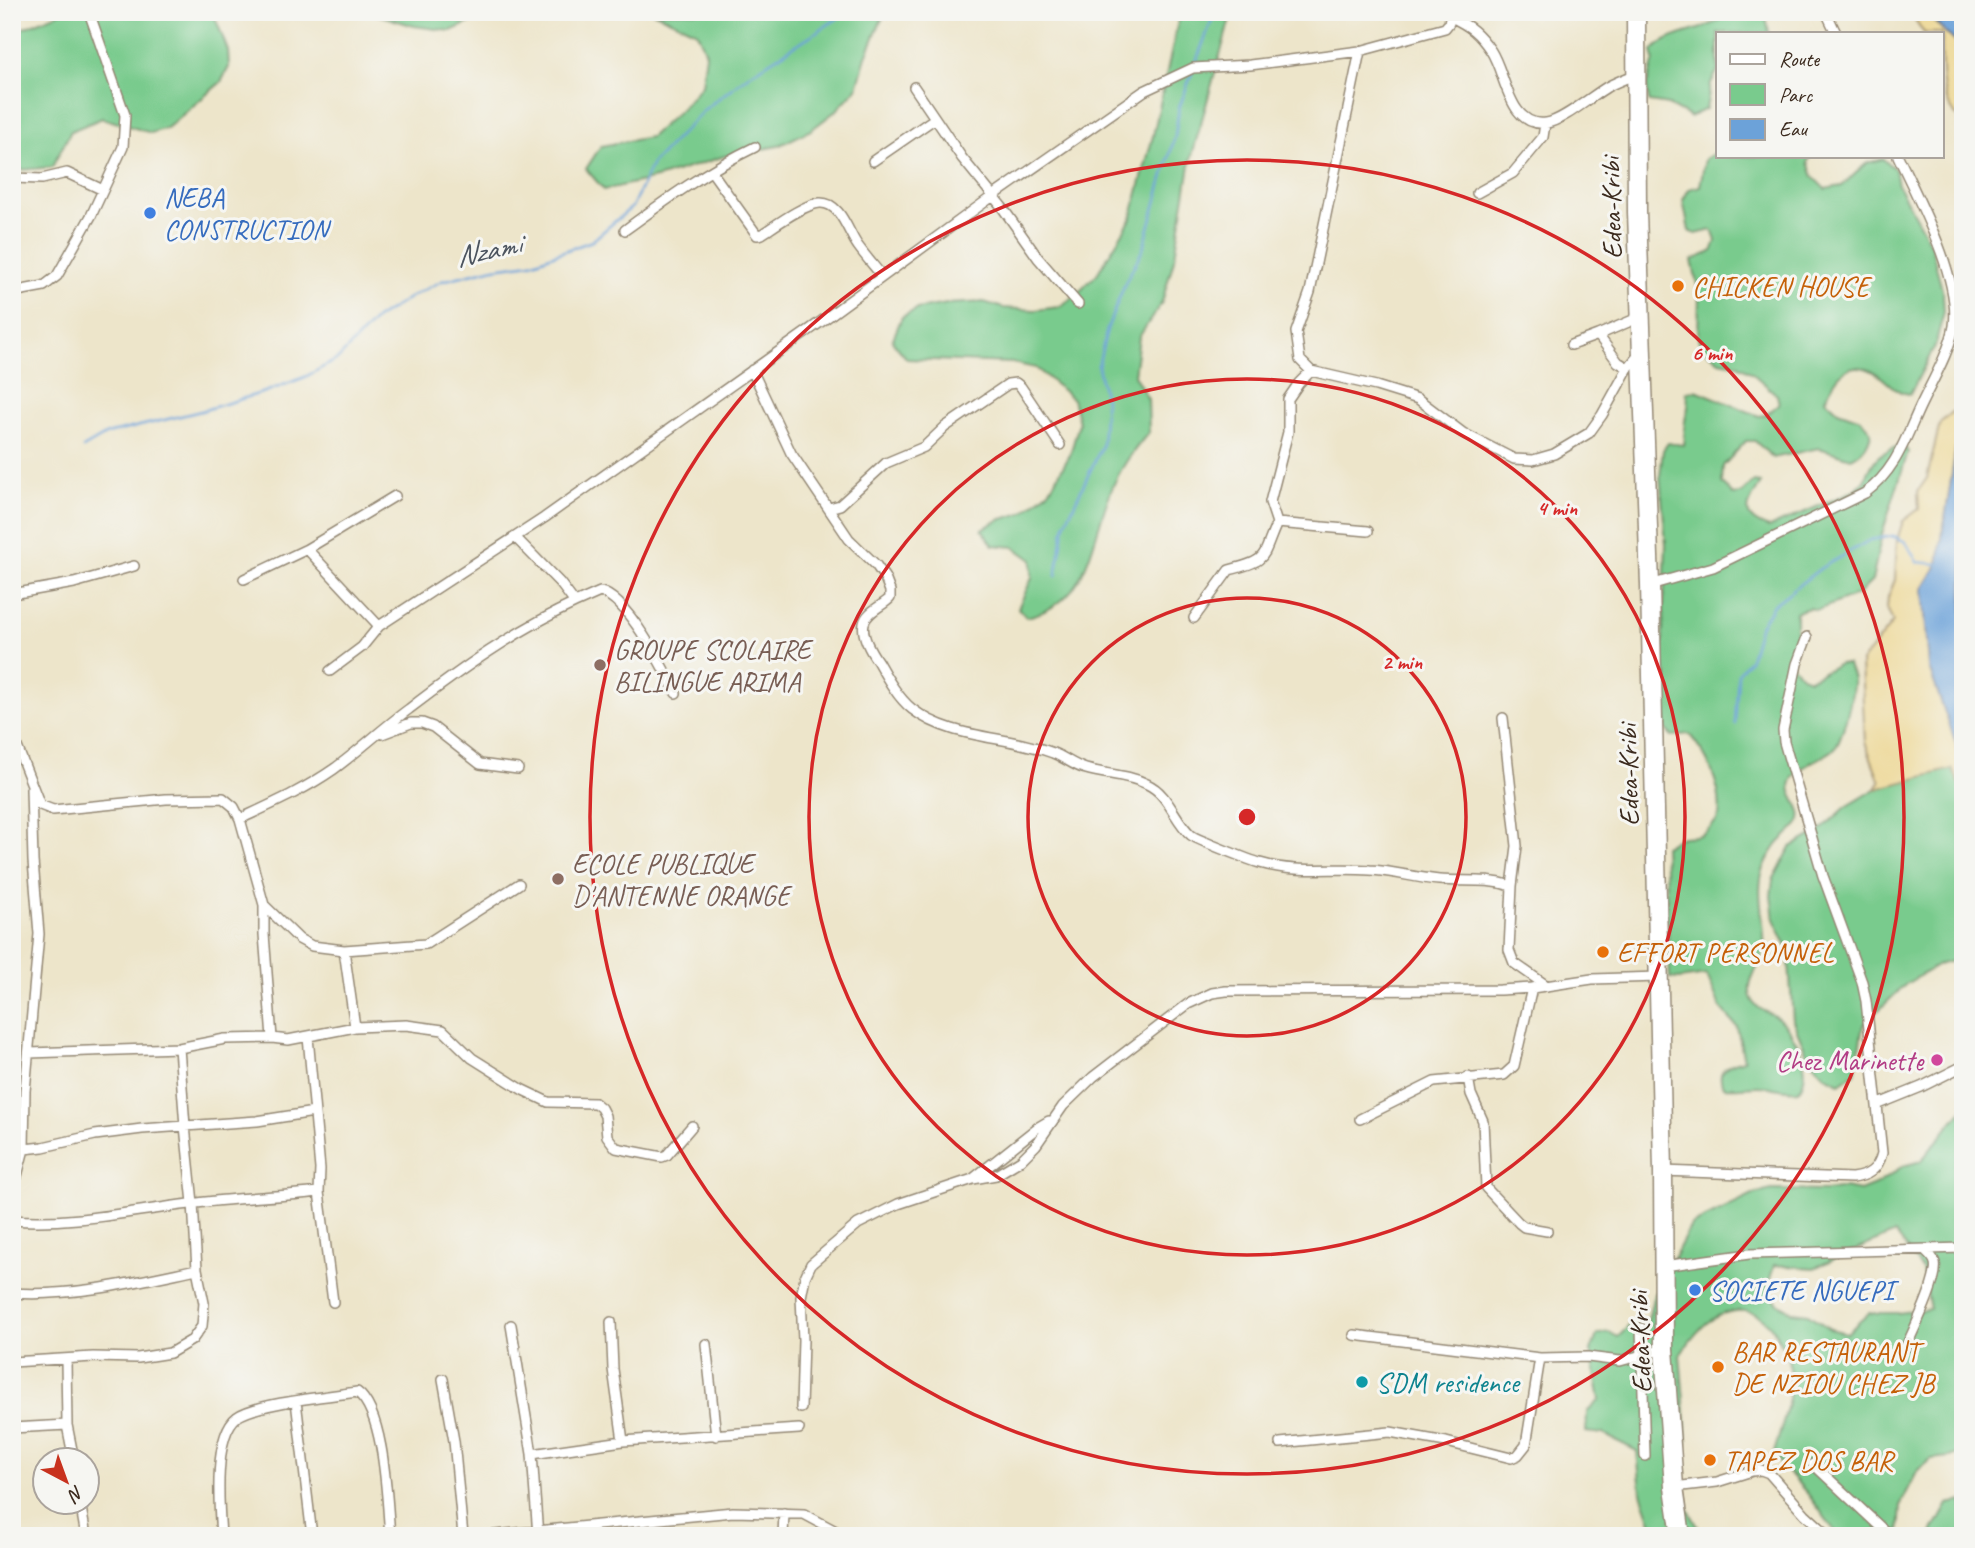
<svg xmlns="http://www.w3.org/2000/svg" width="1975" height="1548" font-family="Caveat,sans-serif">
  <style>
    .green { fill: #79cb8d; stroke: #5a7a56; stroke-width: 2; fill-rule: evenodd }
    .sand { fill: #eeda9e; stroke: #94825e; stroke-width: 2 }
    .water { fill: #6ca2d9; stroke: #54667c; stroke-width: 2 }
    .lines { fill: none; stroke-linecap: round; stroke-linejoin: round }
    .stream { stroke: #6ca2d9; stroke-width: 2.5 }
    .street-casing { stroke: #948874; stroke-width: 12 }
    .highway-casing { stroke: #948874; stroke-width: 21 }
    .street { stroke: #fff; stroke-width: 9 }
    .highway { stroke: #fff; stroke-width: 18 }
    .ring { fill: none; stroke: #d62828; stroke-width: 3.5 }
    .shop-dot { fill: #3f7fe0; stroke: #f6f6f2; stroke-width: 2.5 }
    .food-dot { fill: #e8710a; stroke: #f6f6f2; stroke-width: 2.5 }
    .education-dot { fill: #8d6e63; stroke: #f6f6f2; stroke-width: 2.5 }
    .hotel-dot { fill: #d1479c; stroke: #f6f6f2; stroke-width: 2.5 }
    .culture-dot { fill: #0f9aa8; stroke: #f6f6f2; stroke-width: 2.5 }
    .labels { text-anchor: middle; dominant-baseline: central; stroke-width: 6; stroke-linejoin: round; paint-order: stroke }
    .shop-label { font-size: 28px; fill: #366cbe; stroke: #f6f6f2; text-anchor: start }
    .street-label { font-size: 28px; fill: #3b2a1e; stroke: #f6f6f2 }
    .food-label { font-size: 28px; fill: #c56008; stroke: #f6f6f2; text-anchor: start }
    .education-label { font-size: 28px; fill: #785e54; stroke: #f6f6f2; text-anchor: start }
    .hotel-label { font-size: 28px; fill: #b23c85; stroke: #f6f6f2; text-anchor: end }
    .culture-label { font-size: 28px; fill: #0d838f; stroke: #f6f6f2; text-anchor: start }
    .water-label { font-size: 30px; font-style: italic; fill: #4c545f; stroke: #f6f6f2 }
    .centre { fill: #d62828; stroke: #f6f6f2; stroke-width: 3.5 }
    .ring-label { font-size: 21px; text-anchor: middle; font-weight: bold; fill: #d62828; stroke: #f6f6f2; stroke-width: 6; stroke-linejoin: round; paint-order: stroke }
  </style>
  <rect width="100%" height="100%" fill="#f6f6f2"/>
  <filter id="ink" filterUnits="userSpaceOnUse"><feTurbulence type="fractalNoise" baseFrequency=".0143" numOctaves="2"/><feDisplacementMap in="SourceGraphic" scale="14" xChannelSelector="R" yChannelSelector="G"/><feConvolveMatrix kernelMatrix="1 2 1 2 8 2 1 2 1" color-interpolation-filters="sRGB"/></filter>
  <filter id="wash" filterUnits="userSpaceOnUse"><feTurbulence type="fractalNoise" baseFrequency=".00686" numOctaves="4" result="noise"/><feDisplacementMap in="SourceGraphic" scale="28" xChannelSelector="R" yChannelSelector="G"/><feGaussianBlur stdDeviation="1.57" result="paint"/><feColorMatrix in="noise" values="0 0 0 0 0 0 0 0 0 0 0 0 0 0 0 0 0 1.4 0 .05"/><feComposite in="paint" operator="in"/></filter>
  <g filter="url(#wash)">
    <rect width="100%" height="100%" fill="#ede5ca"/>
    <path class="green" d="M62 12H213L228 51 229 67 221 82 167 128 151 133 102 118 71 131 52 167 12 171V28H24Z
      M369 12H493L451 31 414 26Z
      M653 12H885L866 56 857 88 837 110 811 130 778 146 725 156 660 177 604 190 586 169 601 146 650 137 681 109 702 85 706 53 697 32Z
      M1180 12H1232L1191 159 1175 256 1162 302 1139 337 1134 375 1148 399 1149 432C1133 451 1120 468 1111 491 1090 542 1090 604 1026 617L1018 608 1032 578V560L1014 547 993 545 982 529 999 520 1022 513 1049 491 1070 455 1079 423 1073 399 1036 368 1012 363 907 359 892 341 902 317 917 309 947 304 984 302 1003 308 1035 310 1059 307 1076 295 1097 274 1131 219 1153 136Z
      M1729 12H1762L1766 17 1769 33H1718V70L1711 83 1706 109 1690 117 1668 105 1649 102 1647 85 1654 60 1652 51C1672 29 1709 34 1729 12Z
      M1718 151V156H1811L1808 162 1813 177 1825 189 1842 186 1867 163 1883 159 1895 169 1898 185 1931 245 1943 294 1944 312 1935 346 1910 394C1889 393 1883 369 1858 367 1840 366 1832 386 1825 399L1838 411 1861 419 1871 432C1869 444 1862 453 1851 458L1819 448 1773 458 1755 441H1746L1723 466 1722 483 1733 495 1741 494 1753 482 1761 483C1747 506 1738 517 1769 528L1855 490C1878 470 1862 457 1903 445L1908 452 1882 534 1872 581 1859 594 1818 610 1809 608 1796 612V646L1791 663 1801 676 1809 679 1839 664H1848C1849 669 1852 675 1853 679 1854 692 1842 742 1833 750 1821 760 1797 765 1791 782 1786 796 1806 808 1799 822 1794 831 1783 837 1777 845 1771 853 1762 869 1761 879 1757 901 1766 925 1764 948 1762 966 1745 979 1751 997 1757 1012 1769 1011 1779 1019 1796 1035 1814 1069 1799 1090 1785 1092 1772 1086 1758 1086 1746 1086 1736 1088 1723 1087 1715 1069 1729 1064 1744 1060L1737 1027 1720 1007 1707 975 1679 979 1670 978 1664 846C1669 844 1674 839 1679 838 1688 835 1696 839 1705 832 1710 828 1717 822 1719 815 1723 788 1706 753 1689 734L1672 736 1666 730 1662 661 1666 544 1660 476 1663 450 1668 443 1684 445C1686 436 1683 429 1685 421 1688 407 1690 406 1686 392L1696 390 1759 416 1766 415 1779 404 1777 395 1751 372 1736 364 1719 361 1700 345 1698 337 1699 294 1692 260 1712 252 1716 241 1712 230 1696 234 1689 231 1683 200 1689 189 1700 186 1705 159Z
      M1952 769 1963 789V958L1938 965 1906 984 1863 1025 1855 1073 1840 1083 1825 1076 1808 1056 1793 1021 1788 949 1774 919 1771 896 1773 880 1791 847 1820 831 1846 807 1876 789Z
      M1963 1109V1452L1950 1457 1931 1459 1918 1470 1901 1504 1899 1536H1830L1834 1530 1807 1493 1782 1466 1774 1453C1780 1430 1791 1403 1791 1379 1791 1362 1785 1348 1776 1334 1760 1307 1733 1304 1708 1322 1697 1330 1688 1344 1680 1355L1687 1437 1676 1487 1703 1536H1650L1652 1524 1641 1493 1637 1451 1603 1434 1586 1432 1587 1412 1600 1400 1591 1351 1597 1335 1609 1332 1618 1337 1629 1326H1641L1646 1329 1653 1298 1691 1225 1755 1194 1772 1190 1826 1191 1844 1188 1860 1191 1875 1185 1903 1166 1921 1161ZM1895 1233 1922 1269 1930 1309 1898 1313H1869L1847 1333 1830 1329 1808 1314 1793 1312 1778 1303 1767 1290 1774 1265 1814 1268Z
      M1963 1501V1536H1934L1932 1533 1948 1504Z"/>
    <path class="sand" d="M1910 12H1924L1963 49V119C1937 109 1942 56 1942 33H1924Z
      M1963 403V436L1957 441 1938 564 1923 589 1959 755 1963 763V789L1952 769 1876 789 1880 782 1865 742 1861 662 1893 622 1887 608 1888 597 1895 580 1897 540 1903 521 1919 509 1918 491 1927 478 1940 423Z"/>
    <path class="water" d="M1924 12H1963V49Z
      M1963 436V763L1929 668 1923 589 1938 564 1957 441Z"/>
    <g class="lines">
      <path class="stream" d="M1194 67 1215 12
        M83 448 107 434 201 411 265 392 305 377 338 359 376 319 412 296 442 281 494 268 531 263 592 241 632 207 652 164 705 109 750 74 848 12
        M1056 576 1065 524 1102 446 1105 401 1098 366 1107 329 1126 281 1143 249 1175 136 1179 108 1192 73
        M1735 724 1738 674 1750 659 1759 628 1773 605 1821 568 1870 540 1893 536 1906 542 1917 562 1938 564"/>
    </g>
  </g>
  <g filter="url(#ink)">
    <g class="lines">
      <g class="street-casing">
        <path id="street" d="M1826 12 1836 33
          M1451 17C1470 26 1479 33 1491 51 1506 74 1509 128 1546 123 1561 122 1592 96 1607 87 1616 82 1627 78 1637 74
          M914 87 962 158 1002 207 1038 258 1078 304
          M873 161 934 119
          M712 172 757 235 762 234C776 225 804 204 820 203 841 202 848 233 858 246 866 257 874 266 882 276
          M12 178 42 179 67 173 103 190
          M1477 193 1513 173 1543 137 1545 124
          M625 230C667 199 709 169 755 147
          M12 292 44 286 57 276 91 216 123 147 125 115 89 12
          M1598 335 1640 317
          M1571 345 1598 335 1618 362 1628 368
          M752 370 791 453 849 539 876 565 885 578 890 591V598C883 606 867 611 864 623 861 636 871 652 878 662 887 678 898 698 912 709 952 740 1008 735 1053 753 1064 757 1074 766 1086 769 1107 775 1127 774 1147 784 1169 794 1174 820 1191 835 1195 839 1252 861 1260 863 1296 874 1334 867 1370 870 1393 871 1416 878 1439 880 1464 882 1487 878 1512 886L1509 950 1514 963 1547 986
          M1311 371 1300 360 1296 332 1310 292 1360 51
          M829 508 840 505 886 463 924 447 945 427 1008 384 1016 383 1021 387 1060 445
          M1277 523 1368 531
          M244 579 307 549
          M1650 585 1713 567 1865 493C1895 471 1904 442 1919 409 1930 385 1950 352 1954 326 1961 278 1918 199 1898 156
          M12 594 74 583 134 566
          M575 603 600 592C626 596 664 669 676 693
          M1194 618 1229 570C1270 560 1261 558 1277 523L1270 502 1288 432V399L1299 383 1311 371 1376 386 1418 399 1463 433 1514 459 1533 460 1554 454 1589 433 1602 415 1628 368 1641 352
          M379 626 307 549 395 496
          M330 671 362 647 379 626 544 518 822 321 993 196 1144 91 1193 68 1250 65 1360 51 1445 28 1449 23 1451 12
          M1503 718 1517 846 1512 886
          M12 734 40 805 53 810 166 799 223 798 234 807 240 819 264 905V934L272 1038 288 1040 355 1027 406 1025 443 1030 472 1058 523 1090 548 1102 595 1103 601 1108 605 1116 607 1136 616 1148 662 1157 667 1155 692 1126
          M382 734 411 723H422L433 727 480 764 518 769
          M240 819C272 804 304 790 334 769 360 750 383 728 409 709 461 669 516 630 575 603L560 583 515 537
          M264 905 299 939 312 946 344 950 355 1027
          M344 950 426 944 519 884
          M308 1037 320 1169 319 1192 333 1302
          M29 1053 179 1048 225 1039 272 1038
          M1468 1077 1471 1094 1483 1121 1486 1188 1519 1223 1524 1227 1547 1231
          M1879 1104 1921 1087 1963 1066
          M1360 1119 1434 1082 1504 1075 1514 1066 1532 988
          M24 1149 43 1147 95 1135 142 1129 257 1121 314 1112
          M1663 1171 1852 1178C1868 1176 1878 1170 1882 1153L1866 1001 1862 982 1823 876 1784 742 1783 730 1797 664 1807 637
          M974 1178 1037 1128 1049 1121
          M12 1195 24 1149 25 1091 39 934 33 861 31 789
          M12 1220C71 1225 131 1211 190 1204 232 1198 276 1197 319 1192
          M1664 1266 1749 1254 1963 1248
          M12 1293C75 1297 135 1282 197 1269
          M611 1322 613 1369 623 1441
          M511 1325 532 1454 538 1536
          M1641 1328 1645 1456
          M1354 1335 1540 1358 1588 1357 1620 1361 1664 1349
          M706 1344 716 1436
          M1906 1347C1913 1331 1939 1279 1935 1263 1934 1258 1929 1254 1925 1250
          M66 1360 67 1425 74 1460
          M12 1362 93 1357 138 1358 170 1353 192 1340 202 1326 204 1303 197 1269 193 1203 185 1126 179 1048
          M443 1379 454 1441 463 1536
          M296 1401 312 1536
          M801 1408 803 1340 801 1297 805 1277 811 1264 858 1224 898 1204 973 1179 996 1175 1021 1160 1036 1145 1063 1106 1093 1077 1188 1004 1212 993 1226 991 1500 990 1532 988 1592 979 1659 977
          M12 1428 67 1425
          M1280 1443 1390 1432 1446 1442 1511 1458 1518 1455 1526 1445 1540 1358
          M532 1454 623 1441 799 1429
          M1813 1464 1890 1536
          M1674 1487 1717 1482 1752 1471 1761 1470 1769 1473 1805 1514 1829 1536
          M80 1502 86 1536
          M221 1536C219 1508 213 1435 237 1417 256 1403 331 1396 357 1392 385 1412 387 1502 390 1536
          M485 1536 733 1512 804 1514 845 1536
          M783 1536 784 1513"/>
      </g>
      <g class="highway-casing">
        <path id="highway" d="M1636 12 1637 212 1650 585 1663 1171 1664 1349 1674 1487 1681 1536"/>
      </g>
      <use href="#street" class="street"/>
      <use href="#highway" class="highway"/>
    </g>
  </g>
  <g class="ring">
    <circle cx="1247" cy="817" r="219"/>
    <circle cx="1247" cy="817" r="438"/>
    <circle cx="1247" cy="817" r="657"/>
  </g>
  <g class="shop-dot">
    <circle cx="150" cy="213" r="7"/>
    <circle cx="1695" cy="1290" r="7"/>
  </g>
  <g class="food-dot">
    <circle cx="1678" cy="286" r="7"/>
    <circle cx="1603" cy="952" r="7"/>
    <circle cx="1718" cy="1367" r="7"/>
    <circle cx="1710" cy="1460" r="7"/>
  </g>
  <g class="education-dot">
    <circle cx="600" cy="665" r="7"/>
    <circle cx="558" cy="879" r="7"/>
  </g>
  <circle class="hotel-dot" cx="1937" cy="1060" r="7"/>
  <circle class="culture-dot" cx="1362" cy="1382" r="7"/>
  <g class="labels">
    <g class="shop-label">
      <text x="164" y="197">NEBA<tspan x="164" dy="32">CONSTRUCTION</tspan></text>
      <text x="1709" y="1290">SOCIETE NGUEPI</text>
    </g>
    <g class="street-label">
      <text transform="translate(1611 208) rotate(-91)">Edea-Kribi</text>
      <text transform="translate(1628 775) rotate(-91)">Edea-Kribi</text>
      <text transform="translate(1640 1342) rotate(-92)">Edea-Kribi</text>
    </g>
    <g class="food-label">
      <text x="1692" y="286">CHICKEN HOUSE</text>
      <text x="1617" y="952">EFFORT PERSONNEL</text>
      <text x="1732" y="1351">BAR RESTAURANT<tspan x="1732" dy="32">DE NZIOU CHEZ JB</tspan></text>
      <text x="1724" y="1460">TAPEZ DOS BAR</text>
    </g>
    <g class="education-label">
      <text x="614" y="649">GROUPE SCOLAIRE<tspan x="614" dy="32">BILINGUE ARIMA</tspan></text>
      <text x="572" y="863">ECOLE PUBLIQUE<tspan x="572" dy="32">D'ANTENNE ORANGE</tspan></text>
    </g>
    <g class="hotel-label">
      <text x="1923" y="1060">Chez Marinette</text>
    </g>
    <g class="culture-label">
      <text x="1376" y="1382">SDM residence</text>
    </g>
    <g class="water-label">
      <text transform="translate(488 250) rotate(-12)">Nzami</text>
    </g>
  </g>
  <circle cx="1247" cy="817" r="10" class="centre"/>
  <g class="ring-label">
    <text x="1712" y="360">6 min</text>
    <text x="1557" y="515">4 min</text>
    <text x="1402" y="669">2 min</text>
  </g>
  <rect width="1975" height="1548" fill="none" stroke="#f6f6f2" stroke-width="42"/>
  <rect x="1716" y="32" width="228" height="126" fill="#f6f6f2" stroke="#aba49d" stroke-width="2"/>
  <rect x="1730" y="54" width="35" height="10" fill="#ffffff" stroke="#aba49d" stroke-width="2"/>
  <text x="1779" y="66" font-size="21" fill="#3b2a1e">Route</text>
  <rect x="1730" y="84" width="35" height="21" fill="#79cb8d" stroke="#aba49d" stroke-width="2"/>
  <text x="1779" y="102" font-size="21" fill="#3b2a1e">Parc</text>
  <rect x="1730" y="119" width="35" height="21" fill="#6ca2d9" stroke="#aba49d" stroke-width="2"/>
  <text x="1779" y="136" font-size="21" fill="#3b2a1e">Eau</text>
  <g transform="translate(66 1481) rotate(139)"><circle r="33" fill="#f6f6f2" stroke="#aba49d" stroke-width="2"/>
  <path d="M0-5L12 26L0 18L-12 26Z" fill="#c8321e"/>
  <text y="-10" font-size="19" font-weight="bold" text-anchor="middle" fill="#3b2a1e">N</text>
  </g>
</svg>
